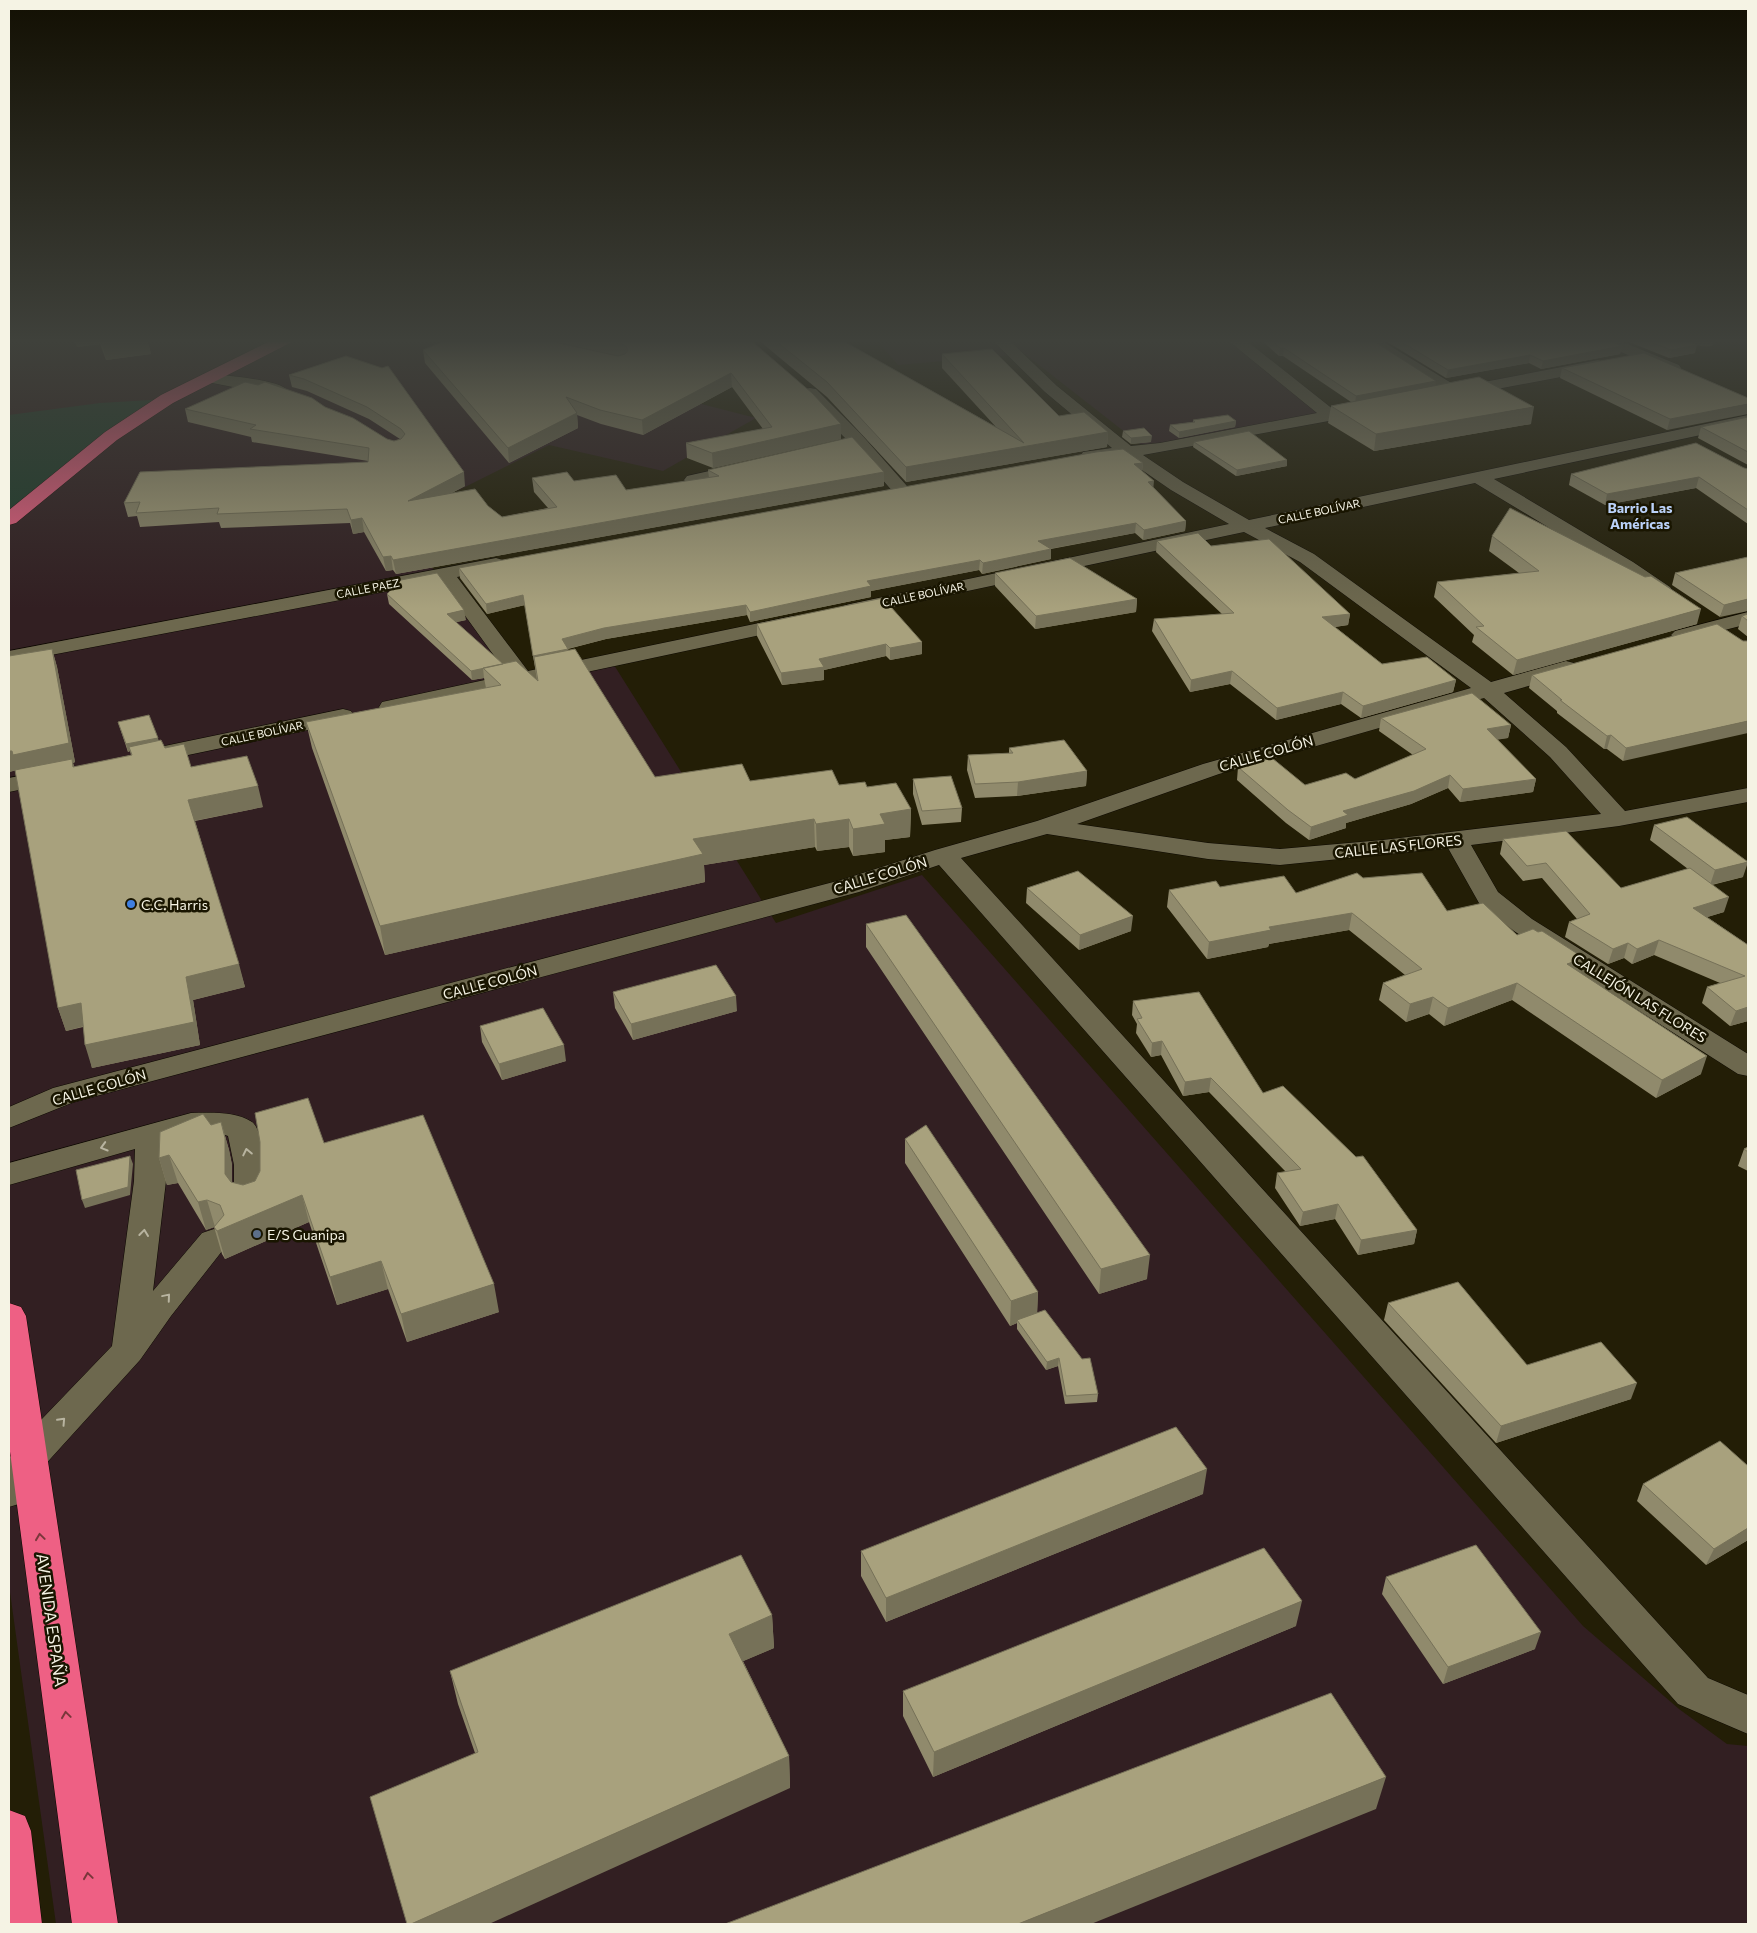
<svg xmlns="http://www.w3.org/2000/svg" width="1757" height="1933" font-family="Commissioner,sans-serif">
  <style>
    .industrial { fill: #321f22 }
    .green { fill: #1e3d2c }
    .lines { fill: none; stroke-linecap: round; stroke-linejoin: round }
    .minor-casing { stroke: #0c0800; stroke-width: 1 }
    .highway-casing { stroke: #0c0800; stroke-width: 1 }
    .minor { fill: #6d684e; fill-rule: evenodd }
    .highway { fill: #ee6084; fill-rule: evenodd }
    .wall { fill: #908a6c }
    .shaded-wall { fill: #767158 }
    .building { fill: #a8a17d; stroke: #767158 }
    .oneway { stroke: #b8b4a0 }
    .oneway2 { stroke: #79373b }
    .shop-dot { fill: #3f7fe0; stroke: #191500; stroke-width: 2 }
    .service-dot { fill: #5c6f8a; stroke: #191500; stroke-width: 2 }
    .labels { text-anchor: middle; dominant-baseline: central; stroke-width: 5; stroke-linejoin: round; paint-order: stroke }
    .far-street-label { font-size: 11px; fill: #f5f3e4; stroke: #191500 }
    .far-quarter-label { font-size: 14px; font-weight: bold; fill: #bbd2f9; stroke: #191500 }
    .street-label { font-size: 14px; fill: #f5f3e4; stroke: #191500 }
    .poi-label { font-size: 14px; fill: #f5f3e4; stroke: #191500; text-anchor: start }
    .near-street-label { font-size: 16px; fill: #f5f3e4; stroke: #191500 }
  </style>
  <rect width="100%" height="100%" fill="#231e06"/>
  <path class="industrial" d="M9 338H722L639 388 756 418 663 471 549 445 459 490 358 505 436 571 520 684 614 665 776 923 922 875 1583 1626 1679 1709 1727 1744 1748 1746V1924H56L9 1585Z
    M875 338H1244L1325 415 1144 447 1025 354 898 365Z"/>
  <path class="green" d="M167 399 68 471 9 519V415L100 403Z"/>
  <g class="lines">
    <g class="minor-casing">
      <path id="minor" d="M990 338H1007L1057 386 1131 446 1160 443 1317 413 1225 338H1243L1334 410 1367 404 1373 405 1375 409 1373 413 1367 414 1143 455 1183 482 1249 520 1748 415V425L1494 479 1633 562 1670 587 1673 591 1670 595 1663 597 1656 595 1619 570 1475 483 1265 528 1314 554 1491 682 1566 661 1574 663 1577 668 1574 673 1504 693 1566 747 1625 811 1748 788V802L1619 826 1471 845 1498 892 1532 919 1748 1054V1076L1738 1074 1514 931 1479 903 1448 848 1280 865 1208 859 1047 834 961 858 1708 1678 1748 1695V1734L1678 1704 939 865 859 892 74 1102 9 1128V1107L53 1088 841 880 935 850 1037 821 1203 764 1471 688 1300 562 1244 532 850 616 843 614 840 610 843 606 850 604 1229 524 1171 490 1123 457 1089 461 1083 460 1080 456 1083 452 1112 448 1045 392ZM1484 698 1550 757 1601 814 1383 840 1280 849 1208 843 1077 824 1219 774Z
        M1358 338H1377L1458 387 1598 360 1604 362 1606 365 1604 368 1598 370 1455 397 1449 396Z
        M1591 338H1613L1679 365 1681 368 1679 371H1667L1594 341Z
        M1685 338H1708L1714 343 1712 346C1703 348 1691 345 1685 338Z
        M208 373C224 376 280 379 288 391L286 394 280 396 202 381 200 378 202 375Z
        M810 388 816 389 861 434 907 486 910 490 907 494 901 496 895 494 849 442 804 397 802 393 804 389Z
        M745 463 751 464 754 468 751 472 693 485 687 484 684 480 687 476Z
        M496 558 503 560 506 564 503 568 457 577 528 671 793 616 800 618 803 622 800 626 793 628 390 714 382 712 379 707 382 702 508 675 440 581 9 663V651Z
        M1748 612V624L1682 641 1675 639 1671 635 1675 631Z
        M343 709 351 711 354 716 351 721 150 763 142 761 138 756 142 751 150 749Z
        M54 769 62 771 66 776 62 781 9 792V778Z
        M191 1113C211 1113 235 1111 252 1122 264 1130 267 1183 266 1197 266 1201 263 1204 261 1208L250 1211 239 1208 234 1200V1165L228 1136C208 1128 186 1135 166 1140V1181L153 1291 202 1233 214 1229 226 1233 230 1241 171 1316 140 1360 42 1468 22 1503 9 1507V1459L16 1446 112 1346 134 1181 135 1149 9 1185V1163Z"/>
    </g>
    <g class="highway-casing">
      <path id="highway" d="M276 338H297L294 341 173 403 117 440 16 523 9 525V510L105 432 161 395Z
        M9 1303 21 1307 26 1316 118 1924H72L9 1444Z
        M9 1810 25 1816 31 1831 42 1924H9Z"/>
    </g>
    <use href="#minor" class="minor"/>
    <use href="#highway" class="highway"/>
  </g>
  <path class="wall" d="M74 338H147L151 354 106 360 100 344 77 347Z
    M539 338H674L841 439 713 468 687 458 686 443 763 429 732 387 643 435 601 424 577 415 578 428 509 463 425 363 423 350H592Z
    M756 338H838L996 427 942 368V354L1059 416 1108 432 1107 447 906 482 827 397Z
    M1256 338H1369L1436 386 1531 424 1374 451 1328 423 1331 406 1351 402 1283 356H1279L1261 340H1258Z
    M1381 338H1603L1622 346 1620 354 1541 369 1529 363 1446 378Z
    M1619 338H1694L1693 343 1695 353 1669 358Z
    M346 356 465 486 452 493 488 506 502 517 548 508 534 492 532 478 574 481 626 490 709 478 708 470 884 472V486L396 574 393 570 386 571 364 532 353 534 350 523 221 528 219 522 140 527 137 516 128 517 124 503 368 462V461L252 442 251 437 188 422 185 409 325 407 387 439 394 441 400 439 369 419 307 391 292 387 289 375Z
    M1562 368 1748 398 1667 430 1560 378Z
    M1748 417V465L1698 438 1701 427Z
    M1193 420 1236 421 1235 427 1179 438 1169 431 1170 425 1193 422Z
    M1123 431 1151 442 1131 444 1122 437Z
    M1194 442 1287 460V466L1236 476 1193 447Z
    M1143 463 1142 471 1154 488 1186 521 1185 531 1143 540 1135 533 1051 549V559L982 574 979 570 871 591V597L750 622 747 615 606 639 568 649 655 777 867 787 911 809 910 837 885 840V852L853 856 849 847 817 851 815 847 704 865 705 882 385 955 312 748 306 722 486 688 484 678 472 680 389 604 387 594 466 620 456 622 503 664 537 680 525 605 487 614 460 578 459 568Z
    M1744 468 1748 469V524L1696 488 1605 505 1569 485 1571 474Z
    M1492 536 1697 624 1513 675 1472 642 1474 635 1434 597 1437 582 1519 573 1489 551Z
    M1157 541 1211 546 1350 614 1348 625 1335 627 1382 664 1456 680 1453 692 1361 718 1341 704 1276 720 1230 684 1190 692 1152 631 1154 619 1222 614 1156 552Z
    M1748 557 1720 617 1672 585 1675 573Z
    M995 573 1137 599 1136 612 1035 629 995 586Z
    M1748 614V637L1738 629 1742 616Z
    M757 624 922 642V654L890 660 886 656 824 670V680L782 685 757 636Z
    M1743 641 1623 761 1607 749H1604L1557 713V711L1529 688 1532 675Z
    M52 649 57 667 75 762 73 763 74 767 131 755 130 751 128 752 118 722 159 741 165 748 191 767 263 807 195 821 245 987 193 1000 200 1045 92 1068 83 1027 66 1031 58 1008 16 770 9 772Z
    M1381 718 1511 725 1508 738 1497 739 1536 779 1533 792 1460 802 1448 788 1411 804 1346 823V828L1309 840 1286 823 1237 780 1238 767 1305 785 1355 779 1413 755 1379 731Z
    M1009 748 1087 771 1086 786 1017 796 975 798 967 770 968 755 1009 753Z
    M913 779 962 808 961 822 922 825 913 794Z
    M1654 825 1743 877 1712 885 1724 912 1707 917 1748 945V1021L1730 1026 1702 1003 1707 987 1720 983 1654 955 1632 964 1624 958 1608 964 1565 937 1569 922 1577 919 1542 878 1523 881 1500 854 1503 839 1621 888 1688 869 1650 840Z
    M1363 878 1447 911 1517 935 1580 973 1701 1074 1656 1098 1512 1000 1444 1026 1429 1014 1406 1022 1379 1000 1383 983 1405 975 1349 930 1269 944 1268 947 1207 959 1167 907 1169 890 1220 887 1296 893Z
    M1027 888 1131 931 1079 950 1026 903Z
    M866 924 1147 1279 1099 1294 866 947Z
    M613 992 737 1011 633 1040 615 1008Z
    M1133 1001 1263 1093 1417 1230 1414 1244 1358 1255 1335 1219 1300 1226 1275 1188 1277 1173 1286 1172 1209 1092 1183 1096 1161 1055 1151 1057 1136 1033 1137 1024 1132 1015Z
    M480 1026 566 1061 502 1080 482 1042Z
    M221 1122 229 1150 232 1165V1183L243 1185 255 1181 324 1143 499 1312 407 1342 388 1289 337 1305 309 1222 225 1259 222 1254 214 1227 206 1230 178 1183 167 1185 159 1158 211 1125Z
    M905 1139 1038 1292 1037 1313 1098 1394 1097 1402 1065 1404 1058 1366 1046 1370 1017 1329V1323L1010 1326 905 1163Z
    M1748 1147V1171L1738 1166 1744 1149Z
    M1388 1303 1527 1365 1631 1399 1496 1443 1384 1320Z
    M1643 1484 1748 1540 1706 1565 1637 1501Z
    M1203 1494 886 1622 861 1576V1551Z
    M1386 1577 1535 1649 1443 1684 1382 1594Z
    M772 1615 774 1648 743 1661 789 1756 790 1788 475 1753 458 1704 450 1671Z
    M1296 1626 933 1777 903 1716V1691Z"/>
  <path class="shaded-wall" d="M75 338H98L100 344 77 347Z
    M147 338 151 354 106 360 102 344Z
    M1689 338H1694L1692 345 1683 339Z
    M1716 338H1732L1715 341Z
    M1697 345 1695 353 1669 358 1671 350Z
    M1622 346 1620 354 1541 369 1543 361Z
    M1280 348H1284L1283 356H1279Z
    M1530 355 1529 363 1446 378 1448 370Z
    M731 373 732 387 643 435 642 420Z
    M1436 381 1435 389 1355 404 1356 396Z
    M1748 404V414L1667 430 1670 419Z
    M1534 407 1531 424 1374 451 1376 434Z
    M577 413 578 428 509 463 508 448Z
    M1236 421 1235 427 1179 438V432Z
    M841 424V439L713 468 712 453Z
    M1108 432 1107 447 906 482V467Z
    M1152 436 1151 442 1131 444V438Z
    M1287 460V466L1236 476 1237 470Z
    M1143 463 1142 472 1134 464Z
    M464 472 465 486 410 514 408 501Z
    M884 472V486L396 574 393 560Z
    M1699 477 1696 488 1605 505 1607 494Z
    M1154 481 1153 491 1148 482Z
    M362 518 364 532 353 534 351 520Z
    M1186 521 1185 531 1143 540 1144 530Z
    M1136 523 1135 533 1038 551V541Z
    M1051 549V559L982 574 983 563Z
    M391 556 393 570 386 571 383 557Z
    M980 560 979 570 871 591V597L750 622V612L867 581Z
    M523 595 525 605 487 614 486 604Z
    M1137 599 1136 612 1035 629 1036 616Z
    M1748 599V611L1720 617 1724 605Z
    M746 605 747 615 606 639 563 650 562 639 604 628Z
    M1701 609 1697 624 1513 675 1517 660Z
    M464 610 466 620 449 624 447 614Z
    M1350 614 1348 625 1320 629 1322 617Z
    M922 642V654L890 660V648Z
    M886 644V656L824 670V680L782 685 781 673 819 659Z
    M52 649 57 667 75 762 73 763 78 779 18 770 9 772V751Z
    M568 649 570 660 534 657 535 667 533 656Z
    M483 668 484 678 472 680 471 671Z
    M1232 671 1230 684 1190 692 1191 680Z
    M1456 680 1453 692 1361 718 1363 706Z
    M1343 692 1341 704 1276 720 1277 708Z
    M1748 721V733L1623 761 1626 748Z
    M1511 725 1508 738 1484 742 1487 729Z
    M1611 735 1607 749H1604L1607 736Z
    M158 738 160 745 129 747 130 751 128 752 126 744Z
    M1087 771 1086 786 1017 796 1018 782Z
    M1450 775 1448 788 1411 804 1346 823V828L1309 840 1311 827 1343 811Z
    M1536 779 1533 792 1460 802 1463 789Z
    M258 786 263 807 193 821 188 800Z
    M911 809 910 837 885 840V852L853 856V829L880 814Z
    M814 819 815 847 704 865 705 882 385 955 380 926 693 839Z
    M849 819V847L817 851 816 824Z
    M1748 862 1743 877 1710 885 1715 870Z
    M1729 897 1724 912 1688 923 1693 908Z
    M1352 913 1349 930 1269 944 1268 947 1207 959 1209 942 1269 927Z
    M1133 916 1131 931 1079 950 1080 935Z
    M1659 940 1654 955 1632 964 1637 949Z
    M1628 943 1624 958 1608 964 1613 949Z
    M1584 958 1580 975 1567 964Z
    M239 964 245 987 193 1000 200 1045 92 1068 85 1045 186 977Z
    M1517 983 1512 1000 1444 1026 1448 1008Z
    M736 996 737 1011 633 1040 631 1024Z
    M1433 997 1429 1014 1406 1022 1410 1004Z
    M81 1003 88 1025 66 1031 58 1008Z
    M1748 1007V1021L1730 1026 1736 1011Z
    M1162 1041 1161 1055 1151 1057 1152 1043Z
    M564 1045 566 1061 502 1080 499 1064Z
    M1707 1056 1701 1074 1656 1098 1662 1080Z
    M1211 1078 1209 1092 1183 1096 1185 1082Z
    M221 1122 229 1150 232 1165V1201L225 1174Z
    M169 1155 178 1183 167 1185 159 1158Z
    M130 1156 133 1164 130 1195 85 1208 82 1200Z
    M302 1195 309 1222 225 1259 217 1231Z
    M207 1200 215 1227 206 1230 198 1202Z
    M1338 1204 1335 1219 1300 1226 1303 1212Z
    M1417 1230 1414 1244 1358 1255 1361 1240Z
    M1150 1255 1147 1279 1099 1294 1101 1269Z
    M381 1261 388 1289 337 1305 330 1277Z
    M494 1284 499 1312 407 1342 401 1314Z
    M1038 1292 1037 1317 1017 1320V1323L1010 1326 1011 1301Z
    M1059 1358 1058 1366 1046 1370 1047 1362Z
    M1637 1383 1631 1399 1496 1443 1501 1426Z
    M1207 1469 1203 1494 886 1622V1598Z
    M1748 1528V1540L1706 1565 1714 1549Z
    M1302 1601 1296 1626 933 1777 934 1752Z
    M772 1615 774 1648 732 1666 729 1634Z
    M1541 1632 1535 1649 1443 1684 1448 1667Z
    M789 1756 790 1788 489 1924H411Z
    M1386 1777 1376 1809 1091 1924H1018Z"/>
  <path class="building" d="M100 338H146L102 344Z
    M451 338H536L618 356 625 354 628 350 625 345 597 338H674L683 340 687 338H748L812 393 841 424 712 453 686 443 772 427 731 373 642 420 600 410 566 397 577 413 508 448 423 350Z
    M772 338H838L1024 443 942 354 992 349 1059 416 1084 412 1108 432 906 467 827 382Z
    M1269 338H1369L1436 381 1356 396 1284 348H1280Z
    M1395 338H1603L1622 346 1543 361 1530 355 1448 370Z
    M1640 338H1689L1683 339 1697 345 1671 350Z
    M1644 353 1748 398V404L1670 419 1562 368Z
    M346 356 382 368 388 366 464 472 408 501 475 489 488 506 502 517 557 507 532 478 567 472 574 481 616 475 626 490 719 476 708 470 852 437 884 472 393 560 391 556 383 557 362 518 351 520 347 509 217 514 219 508 136 513 140 502 124 503 140 472 368 462 369 448 250 429 256 425 185 409 245 382 258 385 265 382 312 398 325 407 353 418 387 439 394 441 401 439 405 434 401 429 367 407 304 379 289 375Z
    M1479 377 1534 407 1376 434 1331 406Z
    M1228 415 1236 421 1179 432 1170 425 1195 422 1193 420Z
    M1748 417V452L1701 427Z
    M1144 428 1152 436 1131 438 1123 431Z
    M1249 431 1287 460 1237 470 1194 442Z
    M1696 443 1744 468 1748 469V510L1699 477 1607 494 1571 474Z
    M1123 449 1143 463 1134 464 1154 481 1148 482 1186 521 1144 530 1136 523 1038 541 1051 549 983 563 980 560 867 581 871 586 750 612 746 605 604 628 562 639 568 649 533 656 523 595 486 604 459 568 1096 452Z
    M1510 508 1645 577 1651 576 1701 609 1517 660 1476 627 1484 626 1437 582 1539 571 1492 536Z
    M1198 533 1211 546 1269 539 1350 614 1322 617 1382 664 1427 657 1456 680 1363 706 1343 692 1277 708 1232 671 1191 680 1154 619 1234 613 1157 541Z
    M1748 557V599L1724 605 1675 573Z
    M1070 558 1137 599 1036 616 995 573Z
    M437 573 464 610 447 614 503 664 471 671 387 594 401 580Z
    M883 598 922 642 890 648 886 644 819 659 824 667 781 673 757 624Z
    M1748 614V621L1742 616Z
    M1717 624 1743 641H1748V721L1626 748 1611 735 1607 736 1560 700H1562L1532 675Z
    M52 649 69 743 13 755 12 751H9V656Z
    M575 649 655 777 742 764 750 781 832 770 839 785 865 782 867 787 896 783 911 809 880 814 885 824 853 829 849 819 816 824 814 819 693 839 703 854 380 926 306 722 501 685 483 668 516 661 538 681 534 657Z
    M1472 693 1511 725 1487 729 1536 779 1463 789 1450 775 1414 791 1343 811 1348 815 1311 827 1288 810 1238 767 1272 758 1305 785 1346 773 1355 779 1426 749 1381 718Z
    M149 715 158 738 126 744 118 722Z
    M161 740 165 748 184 744 191 767 247 756 258 786 188 800 239 964 186 977 194 1022 85 1045 81 1003 58 1008 15 770 72 759 73 767 132 755 129 747Z
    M1064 740 1087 771 1018 782 975 784 968 755 1013 753 1009 748Z
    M951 776 962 808 922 811 913 779Z
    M1687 817 1748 862 1715 870 1654 825Z
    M1566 831 1621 888 1690 868 1729 897 1693 908 1748 945V1007L1736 1011 1707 987 1745 976 1659 940 1637 949 1628 943 1613 949 1569 922 1590 914 1546 863 1527 866 1503 839Z
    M1078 871 1133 916 1080 935 1027 888Z
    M1357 873 1363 878 1422 873 1447 911 1483 903 1517 935 1533 929 1538 932 1542 931 1584 958 1567 964 1707 1056 1662 1080 1517 983 1448 1008 1433 997 1410 1004 1383 983 1422 969 1352 913 1269 927 1271 930 1209 942 1169 890 1216 881 1220 887 1284 876 1296 893Z
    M906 915 1150 1255 1101 1269 866 924Z
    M716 965 736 996 631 1024 613 992Z
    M1199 992 1263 1093 1283 1086 1356 1157 1363 1156 1417 1230 1361 1240 1338 1204 1303 1212 1277 1173 1301 1169 1211 1078 1185 1082 1162 1041 1152 1043 1137 1019 1142 1018 1133 1001Z
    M543 1008 564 1045 499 1064 480 1026Z
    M308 1098 324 1143 423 1115 494 1284 401 1314 381 1261 330 1277 302 1195 217 1231 214 1227 224 1215 220 1205 207 1200 198 1202 169 1155 159 1158 160 1132 203 1114 211 1125 221 1122 225 1138V1174L231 1182 243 1185 255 1181 260 1171V1142L255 1113Z
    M926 1125 1038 1292 1011 1301 905 1139Z
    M1748 1147V1152L1744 1149Z
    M130 1156 128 1187 82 1200 76 1170Z
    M1458 1282 1527 1365 1601 1342 1637 1383 1501 1426 1388 1303Z
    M1045 1310 1082 1359 1090 1358 1098 1394 1066 1396 1059 1358 1047 1362 1017 1320Z
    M1176 1427 1207 1469 886 1598 861 1551Z
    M1720 1441 1748 1466V1528L1714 1549 1643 1484Z
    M1476 1545 1541 1632 1448 1667 1386 1577Z
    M1264 1548 1302 1601 934 1752 903 1691Z
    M741 1555 772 1615 729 1634 789 1756 411 1924H407L370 1797 478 1752 450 1671Z
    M1331 1693 1386 1777 1018 1924H725Z"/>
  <defs><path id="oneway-chevron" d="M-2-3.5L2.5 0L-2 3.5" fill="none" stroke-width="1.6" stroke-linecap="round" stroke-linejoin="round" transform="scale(1.25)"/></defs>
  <g class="oneway">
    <use href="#oneway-chevron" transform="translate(104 1147) rotate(164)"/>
    <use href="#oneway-chevron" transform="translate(247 1152) rotate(-102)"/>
    <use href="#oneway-chevron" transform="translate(144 1233) rotate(-83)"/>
    <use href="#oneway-chevron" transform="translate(167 1297) rotate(-50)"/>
    <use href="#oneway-chevron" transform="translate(62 1421) rotate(-47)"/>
  </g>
  <g class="oneway2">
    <use href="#oneway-chevron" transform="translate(40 1537) rotate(-98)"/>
    <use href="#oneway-chevron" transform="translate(66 1715) rotate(-98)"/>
    <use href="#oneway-chevron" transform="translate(88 1876) rotate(-98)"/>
  </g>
  <linearGradient id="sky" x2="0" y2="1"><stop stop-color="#131003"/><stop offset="0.56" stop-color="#3f413b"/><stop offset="1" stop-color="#3f413b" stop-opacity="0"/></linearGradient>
  <rect width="1757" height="609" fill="url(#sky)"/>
  <circle class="shop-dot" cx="131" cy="904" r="5"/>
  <circle class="service-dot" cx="257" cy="1234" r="5"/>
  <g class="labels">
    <g class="far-street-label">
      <text transform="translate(1319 511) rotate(-12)">CALLE BOLÍVAR</text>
      <text transform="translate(368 588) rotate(-11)">CALLE PAEZ</text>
      <text transform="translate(923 594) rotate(-12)">CALLE BOLÍVAR</text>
      <text transform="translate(262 733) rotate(-12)">CALLE BOLÍVAR</text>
    </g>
    <g class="far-quarter-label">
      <text x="1640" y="507">Barrio Las<tspan x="1640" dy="16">Américas</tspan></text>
    </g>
    <g class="street-label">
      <text transform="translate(1266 753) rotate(-16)">CALLE COLÓN</text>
      <text transform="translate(1398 846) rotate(-6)">CALLE LAS FLORES</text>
      <text transform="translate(880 875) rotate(-17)">CALLE COLÓN</text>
      <text transform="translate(490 982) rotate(-15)">CALLE COLÓN</text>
      <text transform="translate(1640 998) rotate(32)">CALLEJÓN LAS FLORES</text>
      <text transform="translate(99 1087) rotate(-16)">CALLE COLÓN</text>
    </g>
    <g class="poi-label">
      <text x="141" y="904">C.C. Harris</text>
      <text x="267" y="1234">E/S Guanipa</text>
    </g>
    <g class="near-street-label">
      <text transform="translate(52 1620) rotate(82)">AVENIDA ESPAÑA</text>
    </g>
  </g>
  <rect width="1757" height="1933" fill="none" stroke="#f5f3e4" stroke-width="20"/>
</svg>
